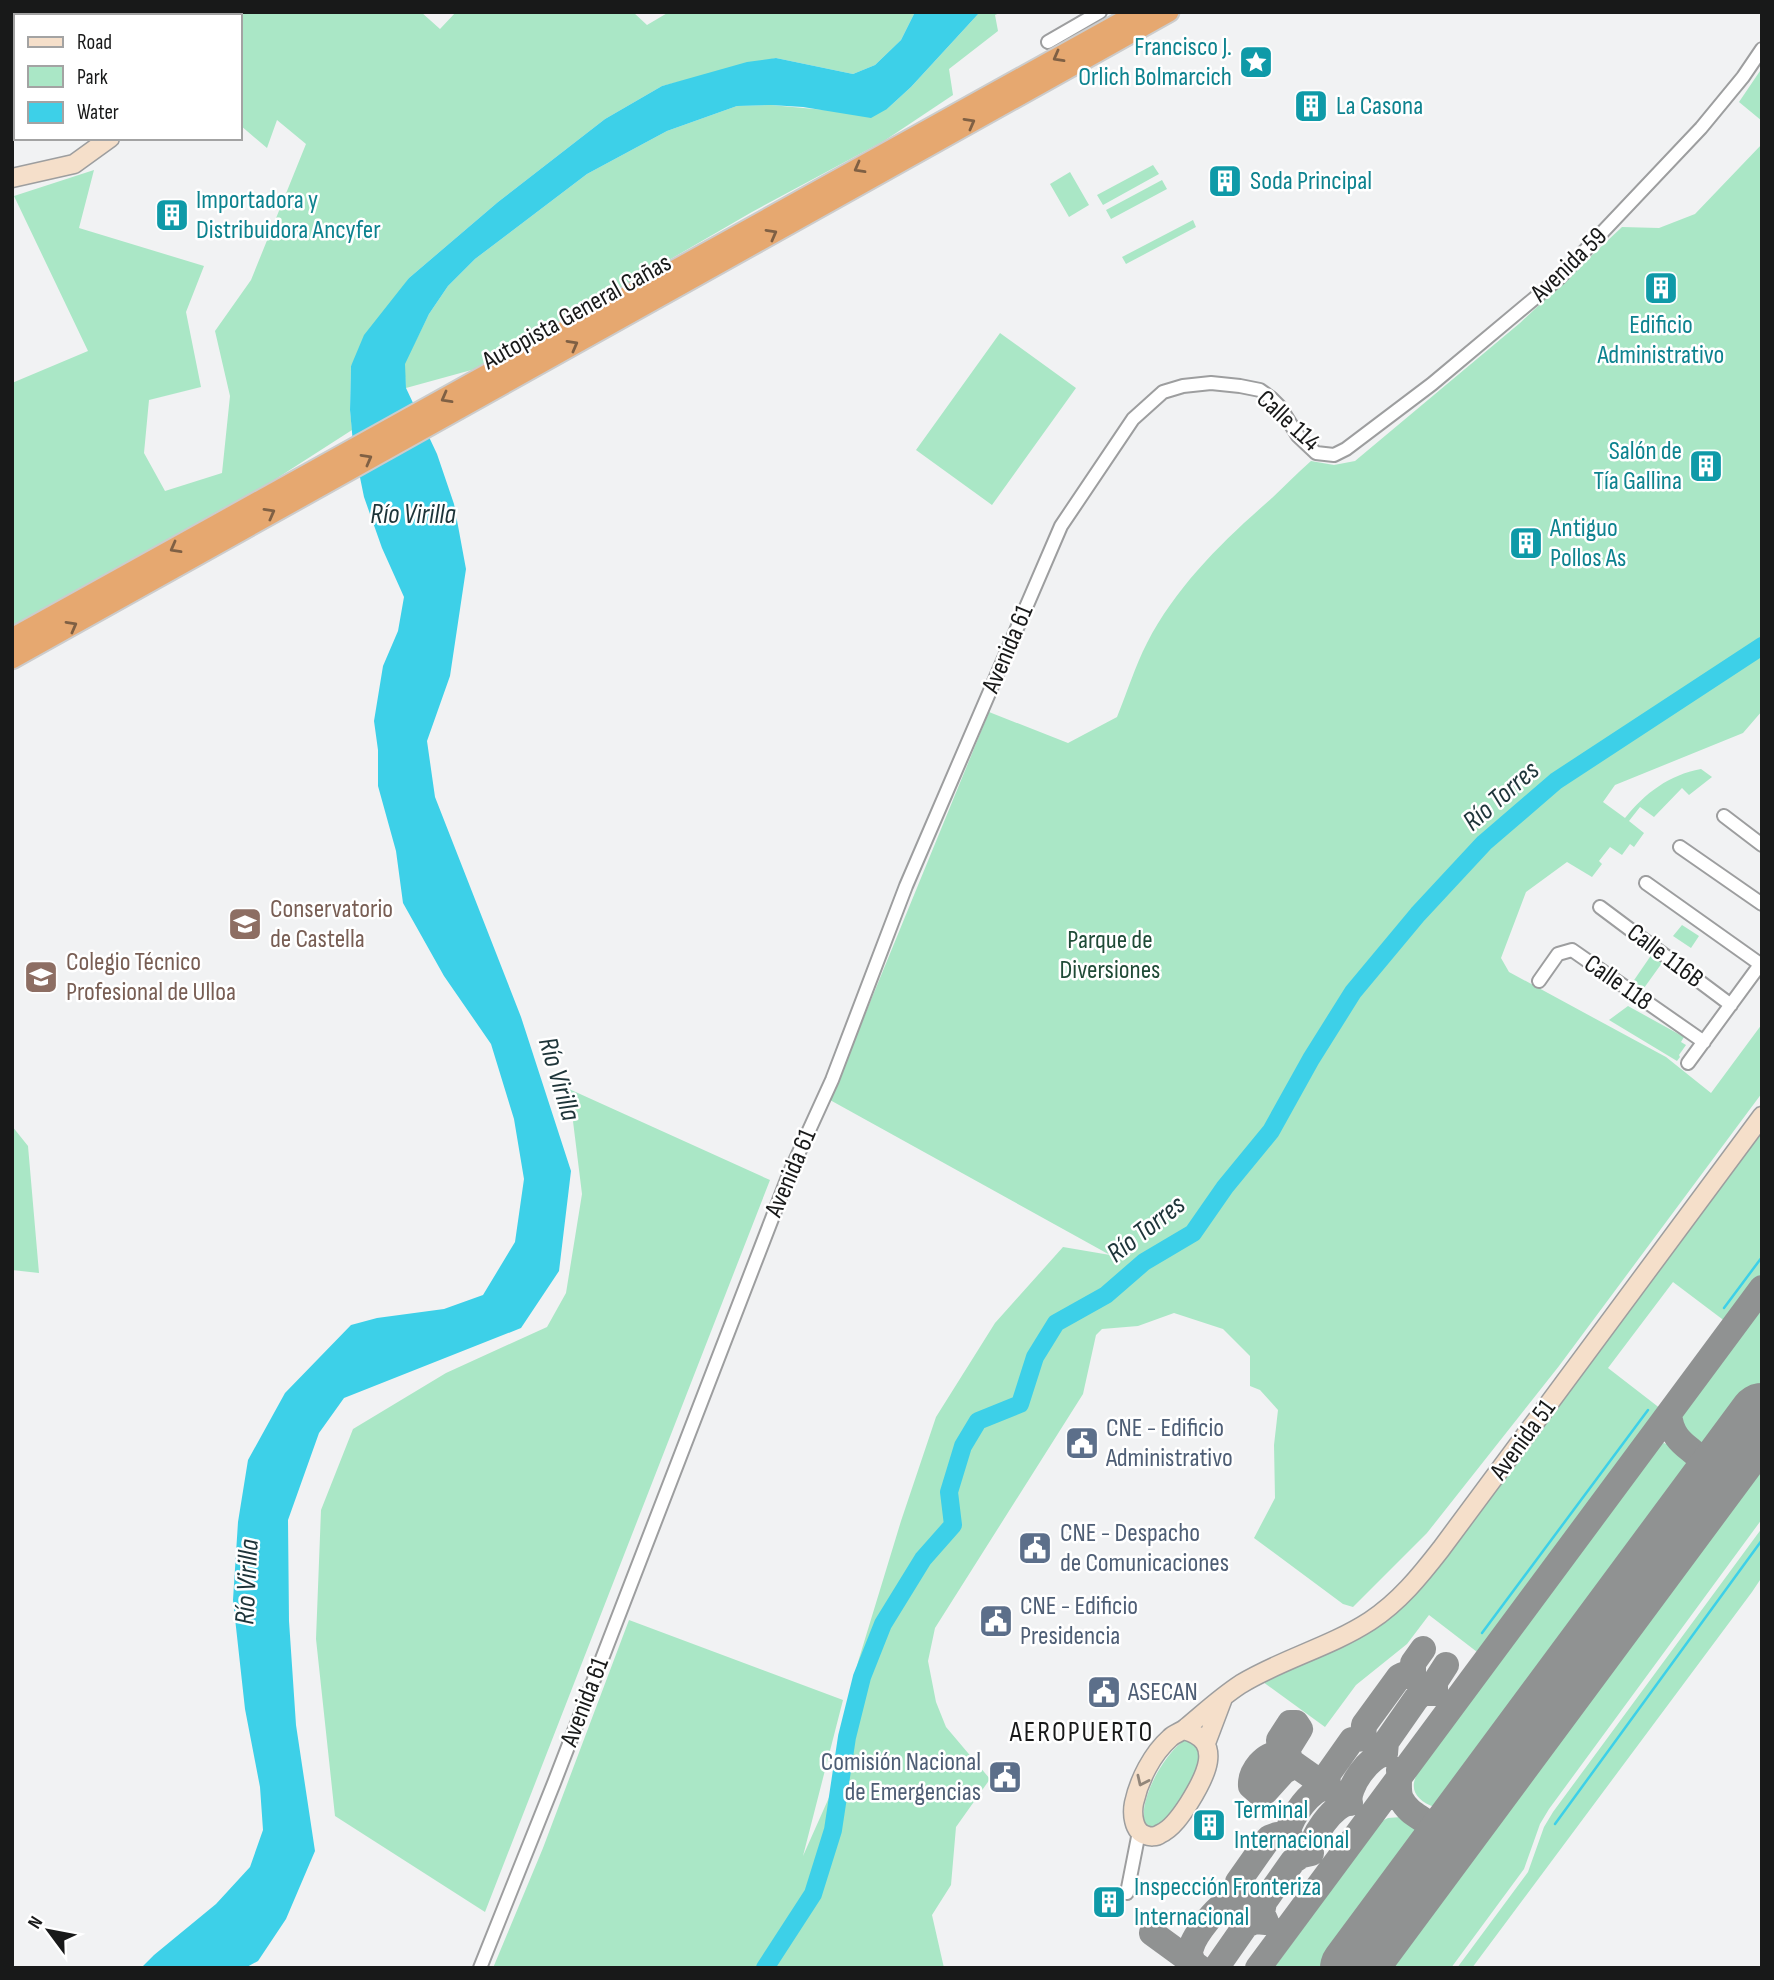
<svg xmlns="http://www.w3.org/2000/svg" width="1774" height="1980" font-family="'Sofia Sans Condensed',sans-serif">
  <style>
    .green { fill: #aae7c6 }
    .water { fill: #3dd0e8 }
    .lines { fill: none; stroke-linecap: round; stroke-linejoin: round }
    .stream { stroke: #3dd0e8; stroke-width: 2.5 }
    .river { stroke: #3dd0e8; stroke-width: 18 }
    .taxiway { stroke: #909292; stroke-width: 26 }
    .runway { stroke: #909292; stroke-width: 66 }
    .minor-casing { stroke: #9d9e9f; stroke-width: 16 }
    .secondary-casing { stroke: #9d9e9f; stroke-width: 21 }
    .trunk-casing { stroke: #ccc; stroke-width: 23 }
    .minor { stroke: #fff; stroke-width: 12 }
    .secondary { stroke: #f5dfca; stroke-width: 18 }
    .trunk { stroke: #e6a870; stroke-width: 19 }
    .oneway { stroke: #7f6044 }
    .oneway2 { stroke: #92867a }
    .labels { text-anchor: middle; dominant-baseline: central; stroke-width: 5; stroke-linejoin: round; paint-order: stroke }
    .culture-label { font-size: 26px; fill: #0d838f; stroke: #fff; text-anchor: start }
    .street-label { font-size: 26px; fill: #181919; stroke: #fff }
    .education-label { font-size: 26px; fill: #785e54; stroke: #fff; text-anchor: start }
    .park-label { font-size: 26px; fill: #1f4b37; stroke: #fff }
    .service-label { font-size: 26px; fill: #4e5e75; stroke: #fff; text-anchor: start }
    .water-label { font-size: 28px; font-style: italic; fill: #1d3439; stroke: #fff }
    .neighbourhood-label { font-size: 28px; letter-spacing: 2px; fill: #181919; stroke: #fff }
  </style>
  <rect width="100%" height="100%" fill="#f1f2f3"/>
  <path class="green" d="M245 12H421L440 29 456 12H633L647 25 669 12H915L901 40 875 65 853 74 776 58 662 86 605 119 498 202 409 278 351 366 350 410 352 430 237 504 12 627V383L88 351 14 196 94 170 79 228 204 266 186 312 201 387 149 400 144 453 165 491 222 473 230 396 215 331 251 280 306 144 277 120 267 148 240 125V19Z
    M980 12H1002L995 15 998 31 949 69 953 95 884 141 752 212 486 366 406 388 404 364 429 314 448 286 475 259 587 174 667 131 737 106 771 105 825 110 887 109 911 87Z
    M1762 68V121L1739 102Z
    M1762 144V711L1743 733 1615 785 1603 802 1625 818C1645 793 1669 775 1701 769L1712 777 1689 795 1682 788 1654 817 1640 807 1629 821 1644 833 1634 847 1630 844 1622 855 1610 847 1599 861 1602 864 1592 877 1567 862 1526 892 1501 958 1509 972 1666 1057 1711 1093 1762 1024V1093L1559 1366 1427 1533 1353 1607 1343 1604 1254 1538 1275 1498 1274 1445 1278 1410 1260 1390 1250 1386V1356L1223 1329 1174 1313 1138 1326 1102 1329 1096 1335 1083 1394 935 1628 928 1661 936 1702 946 1727 990 1779 956 1827 951 1885 932 1915 944 1968H493L543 1848 629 1620 843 1700 803 1856 831 1793 858 1662 901 1521 936 1417 995 1323 1063 1247 1110 1255 830 1100 989 712 1068 743 1117 717C1127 693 1135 666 1147 643 1177 585 1224 540 1272 498 1285 486 1297 473 1311 461L1334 465 1355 461 1520 323 1622 227 1659 228 1695 214Z
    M1153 165 1159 174 1103 205 1097 195Z
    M1070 172 1089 205 1069 217 1050 184Z
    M1162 180 1167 189 1111 219 1106 210Z
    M1193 220 1196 227 1126 264 1122 257Z
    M1000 333 1076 388 992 505 916 450Z
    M1682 925 1699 936 1691 948 1673 936Z
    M1652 954 1662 960V963L1644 988 1630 986Z
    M1628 1006 1684 1037 1681 1042 1686 1045 1679 1055 1680 1057 1677 1061 1609 1020Z
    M569 1089 770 1180 485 1912 335 1816 316 1639 321 1510 353 1429 446 1373 547 1327 566 1293 582 1194Z
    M12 1126 28 1146 39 1273 12 1270Z
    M1762 1129V1274L1726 1322 1673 1282 1608 1368 1661 1409 1481 1655 1429 1615 1407 1644 1356 1685 1325 1727 1263 1682 1351 1640 1372 1628Z
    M1762 1303V1382L1715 1445 1708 1450 1702 1449 1680 1430 1677 1417Z
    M1664 1443C1676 1448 1688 1455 1694 1466L1692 1474 1452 1799 1435 1807C1417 1801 1407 1789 1419 1771L1416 1769 1656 1445Z
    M1762 1453V1519L1549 1809 1540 1824 1524 1869 1451 1968H1379Z
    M1762 1528V1577L1752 1592 1472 1968H1457L1528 1872 1544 1827 1553 1812Z
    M1187 1739 1192 1740 1200 1749C1200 1754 1201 1761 1200 1766 1196 1784 1172 1814 1159 1828H1147C1133 1807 1166 1749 1187 1739Z
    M1401 1817 1416 1829 1414 1851 1327 1968H1274L1380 1822 1388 1818Z"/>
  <path class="water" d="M915 12H980L911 87 887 109 871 118 803 107 771 105 737 106 667 131 587 174 475 259 448 286 429 314 405 364 406 388 437 454 454 504 466 569 450 676 427 741 435 797 521 1017 571 1171 559 1271 521 1328 344 1398 319 1433 288 1520 289 1621 296 1725 315 1851 286 1919 258 1961 245 1968H141L154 1955 216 1904 250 1867 263 1830 260 1787 245 1709 233 1600 238 1522 248 1460 285 1393 351 1325 377 1318 444 1309 483 1295 515 1242 524 1179 514 1119 491 1044 444 976 403 903 396 851 378 786V750L374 721 383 666 398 631 404 597 382 548 364 497 353 443 350 410 351 366 364 335 409 278 498 202 605 119 662 86 747 62 776 58 853 74 875 65 901 40Z"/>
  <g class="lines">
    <path class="stream" d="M1724 1308 1762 1257
      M1482 1633 1648 1410
      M1555 1824 1762 1540"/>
    <path class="river" d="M765 1968 813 1894 833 1830 847 1737 862 1677 883 1624 923 1559 953 1525 949 1492 963 1446 978 1421 1020 1404 1035 1357 1056 1323 1106 1295 1144 1262 1193 1233 1225 1187 1271 1131 1311 1059 1353 992 1418 914 1484 843 1556 781 1762 646"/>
    <path class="taxiway" d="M1669 1414C1673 1458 1716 1444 1705 1492
      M1702 1460 1712 1463 1731 1457
      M1280 1754 1279 1740 1290 1723H1296L1300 1729 1287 1750 1291 1762
      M1296 1765 1284 1771 1265 1792 1259 1793 1251 1786C1250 1772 1265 1752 1280 1754L1337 1794
      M1399 1770C1400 1780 1397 1790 1401 1799 1414 1824 1440 1815 1438 1853
      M1433 1826 1448 1828 1461 1823
      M1240 1902 1236 1891 1238 1882 1269 1838 1277 1835 1291 1838 1288 1832C1291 1817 1311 1788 1327 1787L1328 1774 1352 1740 1363 1738 1364 1725 1399 1677 1403 1675 1413 1677V1663L1423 1649
      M1152 1933 1200 1968
      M1194 1964C1191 1958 1189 1954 1191 1948 1194 1936 1219 1902 1231 1901 1239 1899 1245 1906 1251 1910
      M1216 1968 1246 1925 1255 1921 1266 1922 1262 1913 1264 1902 1293 1861 1302 1855 1311 1853C1309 1839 1334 1803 1350 1803 1346 1788 1370 1755 1385 1754L1386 1742 1416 1699 1422 1693H1435V1682L1446 1665
      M1258 1968 1762 1288"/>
    <path class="runway" d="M1353 1968 1762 1416"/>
    <g class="minor-casing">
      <path id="minor" d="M130 12 137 16
        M1048 42 1100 12
        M1724 816 1762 845
        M1680 847 1762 904
        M1646 883 1760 964
        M1600 907 1731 1005
        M1539 981 1558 954 1572 950 1704 1042
        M1688 1063 1762 962
        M1127 1893 1139 1832
        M480 1968 554 1783 790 1172 832 1080 906 886 1061 526 1133 419 1163 392 1183 386 1211 383 1240 386 1260 390 1271 398 1280 407 1298 436 1316 453 1334 455 1346 449 1432 384 1560 277 1701 128 1743 77 1762 49"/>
    </g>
    <g class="secondary-casing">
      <path id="secondary" d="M220 16 223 12
        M12 178 74 164 110 138
        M1184 1730C1226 1741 1204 1779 1189 1803 1182 1814 1172 1829 1160 1834 1156 1837 1150 1837 1145 1835 1133 1831 1132 1813 1134 1803 1139 1780 1152 1754 1170 1738 1175 1733 1182 1732 1187 1727 1205 1712 1221 1697 1241 1684 1282 1659 1330 1647 1370 1621 1399 1602 1420 1576 1441 1549L1762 1116
        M1206 1743 1223 1698"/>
    </g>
    <g class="trunk-casing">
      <path id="trunk" d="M12 638 1139 12
        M12 659 1169 12"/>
    </g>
    <use href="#minor" class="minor"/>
    <use href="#secondary" class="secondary"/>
    <use href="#trunk" class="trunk"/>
  </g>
  <defs><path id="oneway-chevron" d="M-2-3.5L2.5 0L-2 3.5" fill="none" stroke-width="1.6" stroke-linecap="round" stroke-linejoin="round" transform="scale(1.75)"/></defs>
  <g class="oneway">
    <use href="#oneway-chevron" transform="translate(1058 57) rotate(151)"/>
    <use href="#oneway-chevron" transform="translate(970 123) rotate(-29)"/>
    <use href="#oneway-chevron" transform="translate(859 168) rotate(151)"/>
    <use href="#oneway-chevron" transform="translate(772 234) rotate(-29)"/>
    <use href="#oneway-chevron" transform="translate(573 345) rotate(-29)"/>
    <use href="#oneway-chevron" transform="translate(446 398) rotate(151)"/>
    <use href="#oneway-chevron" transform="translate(367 459) rotate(-29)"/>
    <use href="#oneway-chevron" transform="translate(270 513) rotate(-29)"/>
    <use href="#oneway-chevron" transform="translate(175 548) rotate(151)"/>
    <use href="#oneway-chevron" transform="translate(72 626) rotate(-29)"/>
  </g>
  <use class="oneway2" href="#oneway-chevron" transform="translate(1142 1781) rotate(115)"/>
  <defs>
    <g id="sight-square" transform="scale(1.75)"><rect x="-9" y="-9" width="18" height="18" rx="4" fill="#0f9aa8" stroke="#fff"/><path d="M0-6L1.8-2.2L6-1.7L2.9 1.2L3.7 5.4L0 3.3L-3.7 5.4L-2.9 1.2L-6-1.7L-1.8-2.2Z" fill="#fff"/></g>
    <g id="building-square" transform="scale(1.75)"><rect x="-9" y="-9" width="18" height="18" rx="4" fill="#0f9aa8" stroke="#fff"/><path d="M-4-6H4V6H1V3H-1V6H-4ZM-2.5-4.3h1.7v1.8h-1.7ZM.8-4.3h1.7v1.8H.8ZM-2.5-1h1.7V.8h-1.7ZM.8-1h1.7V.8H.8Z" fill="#fff"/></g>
    <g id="school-square" transform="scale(1.75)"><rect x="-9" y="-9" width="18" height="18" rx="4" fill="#8d6e63" stroke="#fff"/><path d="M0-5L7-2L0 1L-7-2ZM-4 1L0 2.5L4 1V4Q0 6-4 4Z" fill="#fff"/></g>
    <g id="civic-square" transform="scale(1.75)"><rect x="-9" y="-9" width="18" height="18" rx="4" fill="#5c6f8a" stroke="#fff"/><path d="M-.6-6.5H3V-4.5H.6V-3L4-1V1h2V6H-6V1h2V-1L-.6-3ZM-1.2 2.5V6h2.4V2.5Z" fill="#fff"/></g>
  </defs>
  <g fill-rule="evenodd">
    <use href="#sight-square" x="1256" y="62"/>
    <use href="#building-square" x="1311" y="106"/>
    <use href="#building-square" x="1225" y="181"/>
    <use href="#building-square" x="172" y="215"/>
    <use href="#building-square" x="1661" y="288"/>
    <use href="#building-square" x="1706" y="466"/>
    <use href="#building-square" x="1526" y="543"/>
    <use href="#school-square" x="245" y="924"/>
    <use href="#school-square" x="41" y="977"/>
    <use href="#civic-square" x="1082" y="1443"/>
    <use href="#civic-square" x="1035" y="1548"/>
    <use href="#civic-square" x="996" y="1621"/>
    <use href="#civic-square" x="1104" y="1692"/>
    <use href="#civic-square" x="1005" y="1777"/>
    <use href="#building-square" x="1209" y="1825"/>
    <use href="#building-square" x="1109" y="1902"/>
  </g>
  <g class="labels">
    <g class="culture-label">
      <text x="1232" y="47" text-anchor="end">Francisco J.<tspan x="1232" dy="30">Orlich Bolmarcich</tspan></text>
      <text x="1336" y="106">La Casona</text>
      <text x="1250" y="181">Soda Principal</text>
      <text x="196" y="200">Importadora y<tspan x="196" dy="30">Distribuidora Ancyfer</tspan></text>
      <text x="1661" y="325" text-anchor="middle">Edificio<tspan x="1661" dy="30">Administrativo</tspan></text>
      <text x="1682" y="451" text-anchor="end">Salón de<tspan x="1682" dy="30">Tía Gallina</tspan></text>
      <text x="1550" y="528">Antiguo<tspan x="1550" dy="30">Pollos As</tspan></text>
      <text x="1234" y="1810">Terminal<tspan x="1234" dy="30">Internacional</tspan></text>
      <text x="1134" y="1887">Inspección Fronteriza<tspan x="1134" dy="30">Internacional</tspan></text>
    </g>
    <g class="street-label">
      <text transform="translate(1569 265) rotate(-44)">Avenida 59</text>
      <text transform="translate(577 312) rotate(-29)">Autopista General Cañas</text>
      <text transform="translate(1288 421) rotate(43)">Calle 114</text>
      <text transform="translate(1008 649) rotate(-67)">Avenida 61</text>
      <text transform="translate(1665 956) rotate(37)">Calle 116B</text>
      <text transform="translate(1618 983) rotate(35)">Calle 118</text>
      <text transform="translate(791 1173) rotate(-67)">Avenida 61</text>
      <text transform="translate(1523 1440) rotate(-54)">Avenida 51</text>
      <text transform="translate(585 1702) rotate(-69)">Avenida 61</text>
    </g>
    <g class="education-label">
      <text x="270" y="909">Conservatorio<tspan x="270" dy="30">de Castella</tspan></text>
      <text x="66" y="962">Colegio Técnico<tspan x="66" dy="30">Profesional de Ulloa</tspan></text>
    </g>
    <g class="park-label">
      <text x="1110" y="940">Parque de<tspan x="1110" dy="30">Diversiones</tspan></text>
    </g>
    <g class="service-label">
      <text x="1106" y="1428">CNE - Edificio<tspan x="1106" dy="30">Administrativo</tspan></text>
      <text x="1060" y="1533">CNE - Despacho<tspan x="1060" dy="30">de Comunicaciones</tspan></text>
      <text x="1020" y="1606">CNE - Edificio<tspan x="1020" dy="30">Presidencia</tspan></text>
      <text x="1128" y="1692">ASECAN</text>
      <text x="981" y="1762" text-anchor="end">Comisión Nacional<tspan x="981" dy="30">de Emergencias</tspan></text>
    </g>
    <g class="water-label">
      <text x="413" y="514">Río Virilla</text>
      <text transform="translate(1501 796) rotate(-41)">Río Torres</text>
      <text transform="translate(559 1079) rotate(73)">Río Virilla</text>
      <text transform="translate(1146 1229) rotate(-38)">Río Torres</text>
      <text transform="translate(247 1582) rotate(-87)">Río Virilla</text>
    </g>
    <g class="neighbourhood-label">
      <text x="1082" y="1732">AEROPUERTO</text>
    </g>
  </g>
  <rect width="1774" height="1980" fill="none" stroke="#181919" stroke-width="28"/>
  <rect x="14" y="14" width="228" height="126" fill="#ffffff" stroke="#a3a3a3" stroke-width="2"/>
  <rect x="28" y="37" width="35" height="10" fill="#f5dfca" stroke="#a3a3a3" stroke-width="2"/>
  <text x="77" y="49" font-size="21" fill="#181919">Road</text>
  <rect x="28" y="66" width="35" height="21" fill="#aae7c6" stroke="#a3a3a3" stroke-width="2"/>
  <text x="77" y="84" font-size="21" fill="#181919">Park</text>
  <rect x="28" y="102" width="35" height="21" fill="#3dd0e8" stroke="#a3a3a3" stroke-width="2"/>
  <text x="77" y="119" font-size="21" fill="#181919">Water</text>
  <g transform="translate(49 1931) rotate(302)" stroke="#ffffff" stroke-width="5" paint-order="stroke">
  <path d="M0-5L12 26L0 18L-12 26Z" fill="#181919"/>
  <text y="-10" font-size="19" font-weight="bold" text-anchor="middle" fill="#181919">N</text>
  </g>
</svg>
